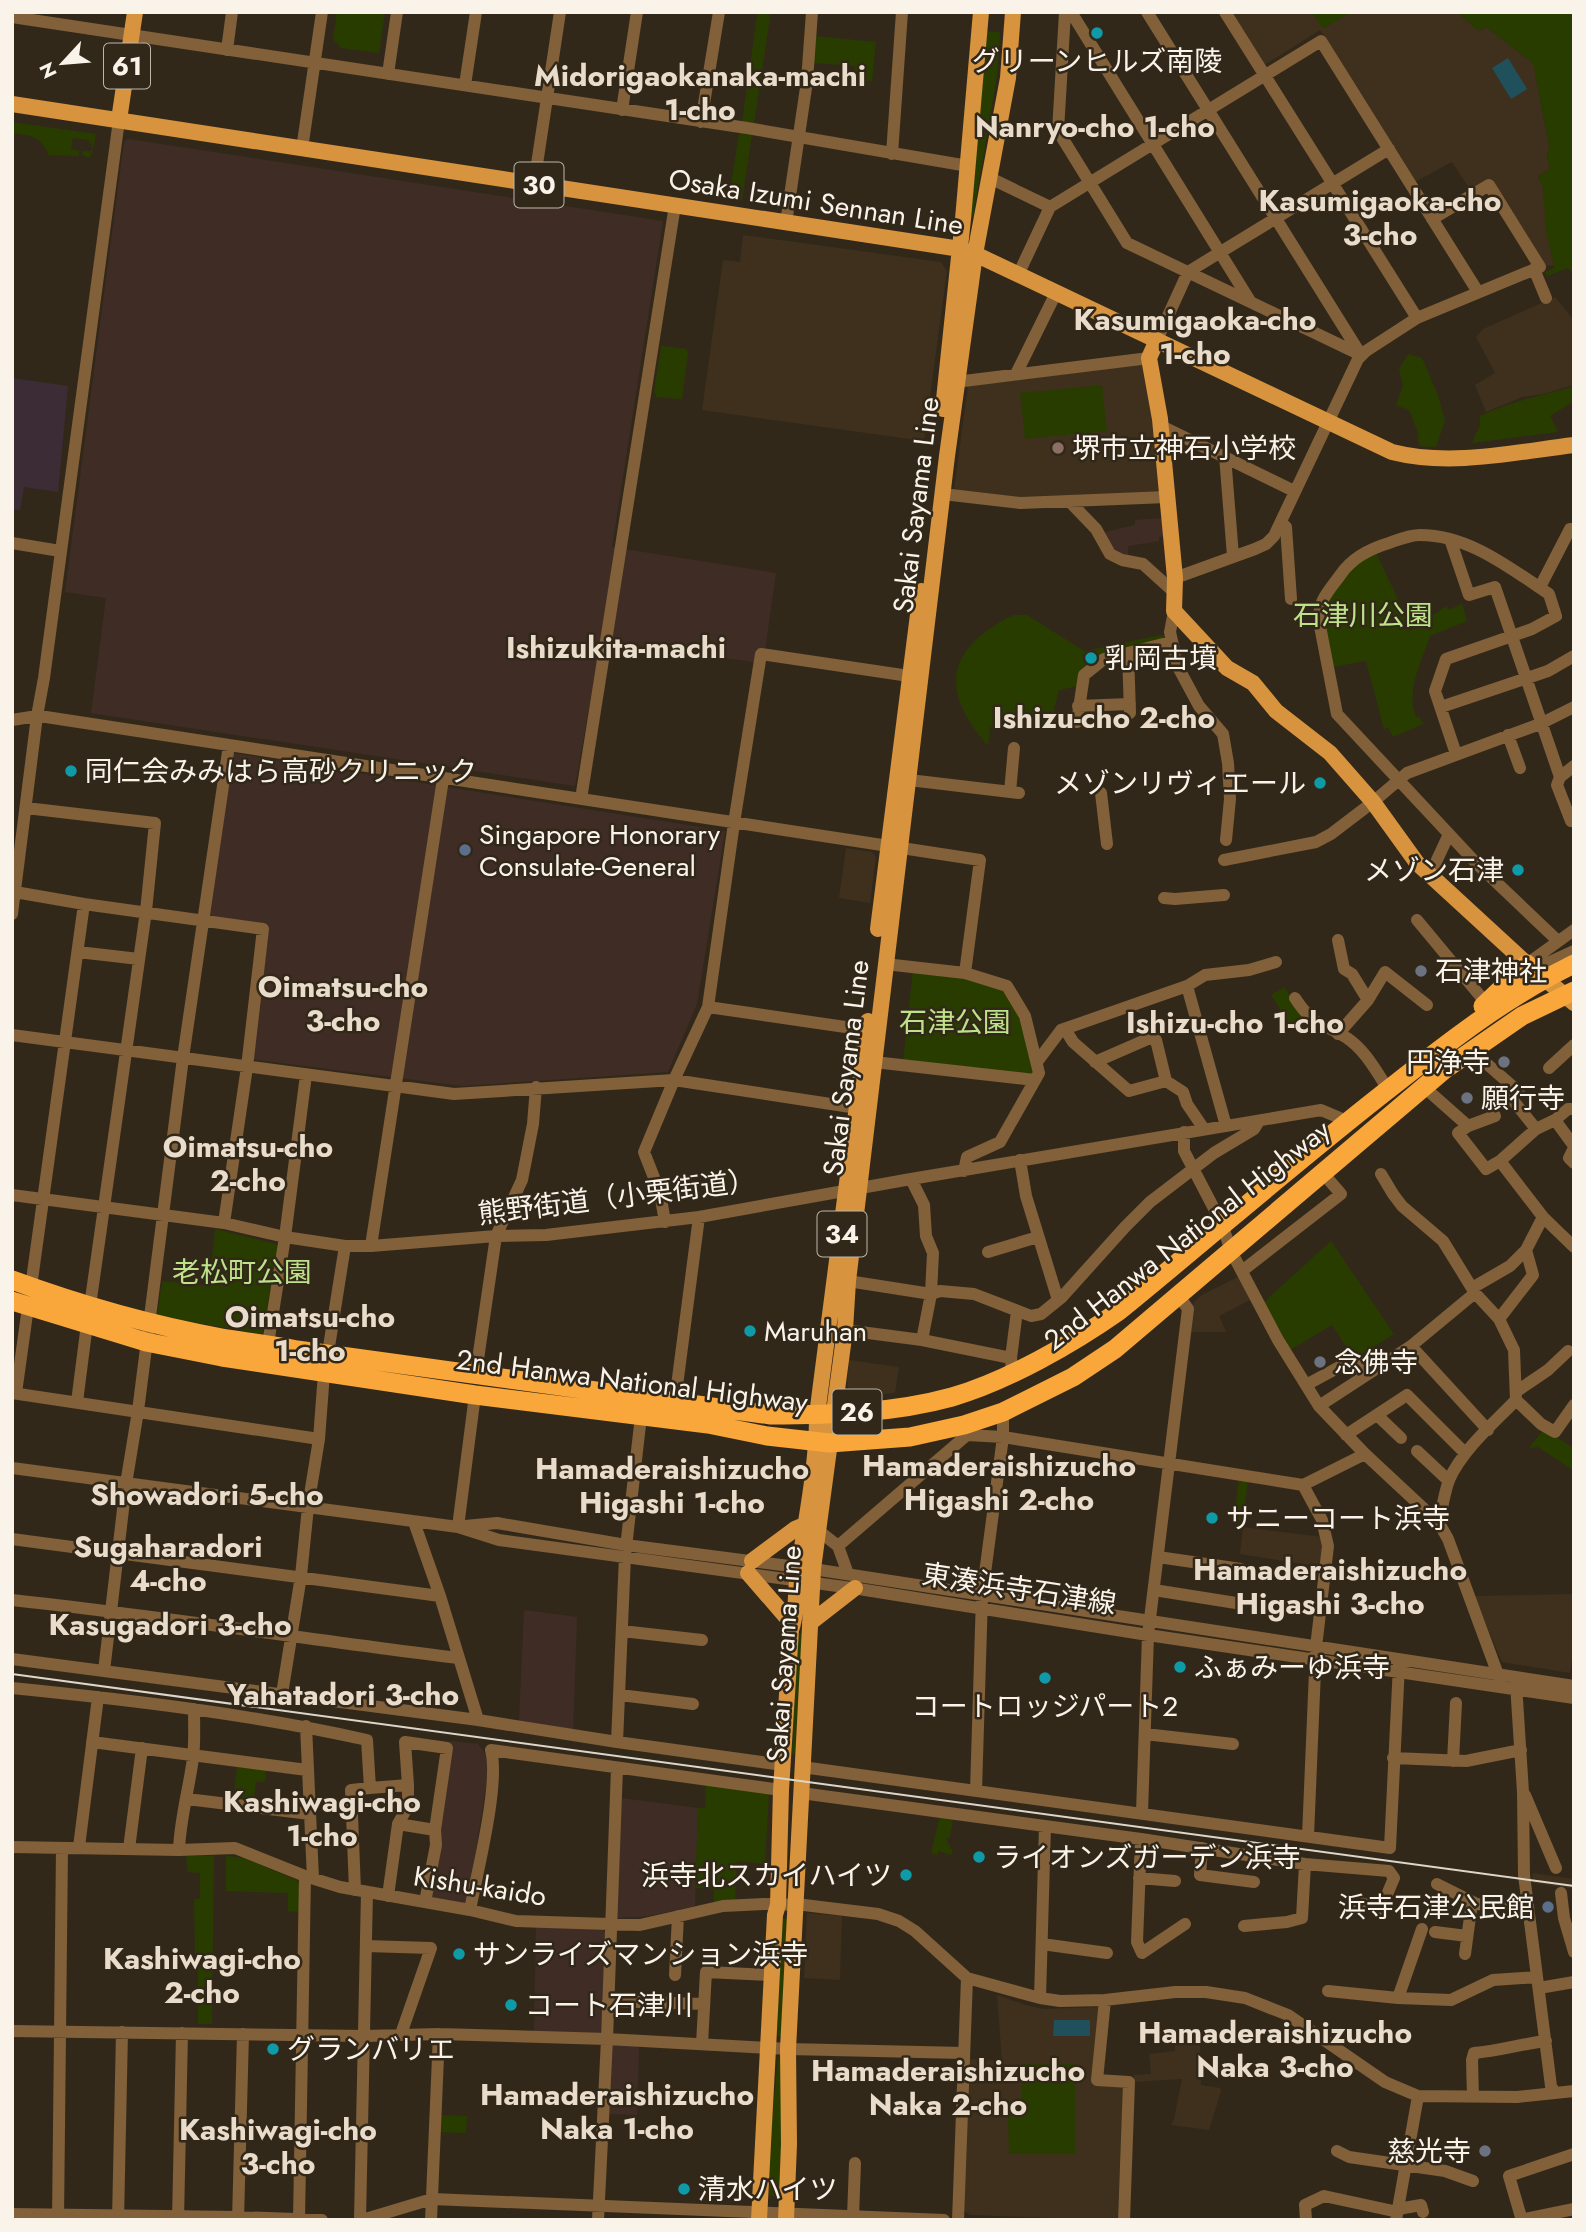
<svg xmlns="http://www.w3.org/2000/svg" width="1586" height="2232" font-family="Jost,'Noto Sans JP',sans-serif">
  <style>
    .built { fill: #3e301c }
    .industrial { fill: #3f2d25 }
    .medical { fill: #3c2c36 }
    .green { fill: #293c00 }
    .water { fill: #20505c }
    .lines { fill: none; stroke-linecap: round; stroke-linejoin: round }
    .minor { stroke: #81603a; stroke-width: 12 }
    .major { stroke: #d7933d; stroke-width: 16 }
    .highway { stroke: #f9a73b; stroke-width: 19 }
    .tram { stroke: #dcd6cb; stroke-width: 2 }
    .culture-dot { fill: #0f9aa8; stroke: #32281a; stroke-width: 2.5 }
    .education-dot { fill: #8d6e63; stroke: #32281a; stroke-width: 2.5 }
    .service-dot { fill: #5c6f8a; stroke: #32281a; stroke-width: 2.5 }
    .worship-dot { fill: #6b7280; stroke: #32281a; stroke-width: 2.5 }
    .labels { text-anchor: middle; dominant-baseline: central; stroke-width: 5; stroke-linejoin: round; paint-order: stroke }
    .shield { fill: #32281a; stroke: #bdb6ab; stroke-width: 2 }
    .shield-label { font-size: 26px; font-weight: bold; fill: #f9f3e9 }
    .poi-label { font-size: 28px; fill: #f9f3e9; stroke: #32281a; text-anchor: start }
    .street-label { font-size: 28px; fill: #f9f3e9; stroke: #32281a }
    .park-label { font-size: 28px; fill: #bee289; stroke: #32281a }
    .neighbourhood-label { font-size: 30px; font-weight: bold; fill: #e9dcca; stroke: #32281a }
  </style>
  <rect width="100%" height="100%" fill="#32281a"/>
  <path class="built" d="M1230 12H1457L1479 31 1486 27 1533 63 1549 145 1547 156 1550 169 1538 176 1543 187 1547 231 1554 265 1545 266 1491 179 1471 191 1452 162 1415 182 1320 30 1266 64H1263Z
    M743 235 941 262 947 271 924 441 702 410 723 260 740 262Z
    M1555 297 1574 320V385L1543 394 1522 397 1486 412 1475 385 1495 373 1476 337 1483 329Z
    M1142 364 1145 366 1155 426 1160 492 1016 497 954 489 968 386Z
    M846 848 872 852 876 857 870 903 839 898Z
    M1240 1276 1250 1300 1219 1316 1226 1332H1190L1193 1303 1202 1295Z
    M849 1360 899 1367 895 1393 856 1397 847 1386Z
    M1243 1527 1322 1537 1323 1551 1321 1567 1240 1554Z
    M1574 1594V1642L1570 1673 1502 1662 1474 1596Z
    M1532 1873 1574 1879V1889L1533 1883Z
    M807 1913 842 1916 840 1980 804 1978Z
    M997 1995 1029 2006 1044 2009 1100 2007 1094 2082 1123 2086 1118 2216 1115 2220 970 2215 963 2210 970 2059 1002 2061Z
    M1196 2040 1200 2041 1201 2085 1220 2088 1221 2091 1209 2130 1171 2125 1174 2119 1182 2079 1134 2082V2075L1151 2074 1149 2054 1175 2051V2044Z"/>
  <path class="industrial" d="M128 139 663 221 612 547 776 573 765 650 756 649 754 662 601 641 575 786 91 713 106 598 65 592 124 142Z
    M1164 518 1166 536 1159 537V541L1128 546V559L1120 557 1101 533 1135 525V520Z
    M232 753 725 831 697 1004 668 1072 462 1086 251 1059 268 925 209 916Z
    M524 1610 577 1617 573 1731 519 1723Z
    M450 1741 478 1744 486 1755 488 1773 468 1901 462 1905 432 1899 429 1894Z
    M620 1798 698 1808 695 1906 649 1916 616 1918Z
    M536 1927H600L605 1932 603 2029 598 2034 534 2031Z
    M614 2044 639 2045 637 2115 609 2114 610 2047Z"/>
  <path class="medical" d="M12 378 68 386 58 492 24 487 20 510 12 509Z"/>
  <path class="green" d="M337 12H385L379 53 341 48 333 39Z
    M756 12H768L770 18 754 123 742 122 757 16Z
    M1312 12H1351L1323 29Z
    M1457 12H1574V275L1568 268 1547 276 1545 272 1554 268V265L1546 231 1543 187 1538 176 1550 169 1547 156 1549 145 1533 63 1486 27 1479 31Z
    M986 31 1000 32 997 75 973 217H970Z
    M814 36 876 42 872 81 854 80 855 66 812 63Z
    M12 122 96 134 91 156 89 158 82 155V151H91L92 144 89 143V140L73 138 71 149 80 151 78 156 49 155C40 136 33 136 12 133Z
    M739 133 752 135 742 200 729 198Z
    M661 346 686 349 688 352 682 399 657 397 654 392Z
    M1408 354 1422 358 1438 395 1445 421 1436 447 1419 446 1418 433 1409 410 1396 405 1403 385 1399 369Z
    M1102 385 1107 431 1025 439 1020 393Z
    M1574 386V401L1550 416 1558 432 1472 443 1480 425V416C1510 401 1542 396 1574 386Z
    M1375 551 1403 610 1410 631 1446 606 1448 610 1462 604 1467 621 1430 636C1422 661 1405 691 1416 717L1419 716 1423 724 1393 737 1388 727 1384 729 1366 661 1333 667 1322 609 1351 567Z
    M1014 615H1027L1084 651 1161 635H1165L1166 639 1127 649 1078 686 1059 690 1054 709 1057 722 1032 727H990L988 746C974 729 957 707 956 683 954 651 989 626 1014 615Z
    M913 970 965 976 1004 988C1020 1015 1035 1045 1033 1077L903 1063Z
    M1284 987 1303 1014V1019L1280 1036 1278 1031 1288 1022 1271 995Z
    M215 1229 276 1244 278 1248 262 1334 157 1316 162 1281 209 1286Z
    M1331 1241 1394 1334 1354 1359 1332 1325 1290 1350 1263 1303Z
    M1544 1429 1573 1448 1574 1471 1538 1447 1529 1448Z
    M1239 1478 1248 1479 1243 1521 1234 1520Z
    M798 1633 802 1634 795 1753 793 1754 792 1752Z
    M237 1767 266 1770 265 1782H256L254 1800 234 1797Z
    M706 1784 769 1793 765 1864 737 1861 735 1900 714 1904V1889L695 1888 698 1808H705Z
    M940 1816 953 1818 950 1837 946 1839 953 1852 951 1855 938 1851 937 1855 931 1853Z
    M186 1856H214L212 2024H198V1964L195 1958 194 1899H200V1873L188 1872Z
    M226 1856 244 1858 296 1880 299 1884V1912L288 1911V1893L226 1891Z
    M782 1919H787L781 2036 777 2035Z
    M778 2058 781 2059 782 2144 778 2197 769 2196V2151Z
    M1021 2064H1075V2154H1009L1008 2115 1022 2114Z
    M440 2115 467 2116 466 2133 439 2132Z"/>
  <path class="water" d="M1508 58 1527 89 1511 99 1492 68Z
    M1054 2020H1090V2036H1053Z"/>
  <g class="lines">
    <path class="minor" d="M1065 12 1058 131 1127 243 1361 355
      M1071 12 1250 301
      M1147 12 1361 355
      M1225 12 1417 318
      M12 17 747 128 968 166
      M227 50 232 12
      M388 74 397 12
      M465 85 476 12
      M622 110 637 12
      M701 122 719 12
      M302 149 322 12
      M892 154 902 12
      M990 178 1050 207
      M534 184 560 12
      M786 223 807 81 812 12
      M1534 269 1546 298
      M1018 275 1050 207 1321 41 1478 292
      M1157 340 1188 272 1389 149
      M1016 374 1056 293
      M958 379 964 381 1149 358
      M1161 426 1294 491
      M1225 456 1233 556
      M943 494 1020 503 1167 497
      M1069 501 1096 529 1110 554 1122 560 1143 564 1174 592
      M1281 522 1286 527 1291 599
      M1450 539 1469 595 1495 587 1560 777 1574 766
      M12 543 60 551
      M1175 578 1255 549 1266 544 1274 536 1358 359 1366 351 1417 318 1540 267 1489 185 1432 219
      M1540 587 1570 529H1574
      M1174 611 1170 632 1178 667 1199 706 1223 734 1228 763 1230 799 1226 840
      M1128 653 1130 713
      M1078 706 1130 704
      M1441 707 1548 671 1574 656
      M12 720 37 716 46 717 980 860 965 973 885 964
      M1077 722 1084 675 1104 659 1171 642
      M1508 735 1520 768
      M1456 754 1435 691 1446 659 1532 629 1556 616 1549 594C1510 568 1469 535 1420 535 1409 535 1398 540 1389 543 1369 549 1352 558 1341 574 1329 591 1318 600 1319 621L1337 714 1477 864 1558 941
      M1560 777 1557 785 1571 821 1574 820
      M909 780 1019 793
      M1010 792 1014 748
      M1101 793 1107 844
      M581 799 675 205
      M26 808 155 823 146 911 90 1306
      M1224 860 1316 842 1331 834 1373 802 1407 773 1540 724 1574 707
      M1430 875 1449 834
      M15 892 84 904 263 929 247 1067 224 1223
      M1164 898 1175 899 1224 895
      M12 914 37 716 44 678 119 120
      M1417 920 1486 1003
      M1338 940 1344 969 1352 974 1368 1000
      M78 952 139 959
      M1527 964 1574 930
      M1535 969 1574 951
      M1187 986 1226 1126
      M1295 998C1314 1027 1321 1022 1347 1038 1365 1050 1376 1071 1388 1089
      M708 1007 866 1030
      M1065 1029 1073 1042 1129 1091 1166 1081 1183 1092 1187 1104 1204 1129
      M1338 1034 1368 1000 1385 972 1427 1005
      M12 1035 454 1094 674 1080 857 1108
      M1471 1050 1519 1092
      M874 1062 1035 1080
      M1037 1062 1061 1030 1187 986 1205 975 1249 970 1276 962
      M1095 1062 1150 1038 1156 1040 1166 1081
      M1549 1068 1574 1045
      M1424 1087 1468 1126
      M1512 1099 1536 1129
      M1574 1109H1568L1555 1120 1574 1146
      M1495 1116 1468 1126 1458 1133 1486 1169 1500 1161 1543 1217 1574 1247
      M1184 1132V1151L1222 1224 1231 1251 1278 1340 1319 1406 1365 1454 1439 1523 1448 1539 1500 1680
      M1574 1148 1569 1158 1574 1163
      M1020 1160 1026 1196 1058 1300
      M1500 1161 1536 1129 1555 1120
      M964 1171 967 1157 1000 1142 1039 1073 1025 1016 1007 986 965 973
      M1381 1174 1393 1194 1402 1206 1443 1241 1475 1293 1499 1319 1514 1350 1516 1400C1493 1424 1463 1449 1449 1480 1444 1494 1442 1509 1439 1523
      M911 1179 924 1205 926 1236 933 1253 931 1294 922 1340
      M12 1195 224 1223 285 1237 345 1246H371L496 1236 546 1235 699 1217 911 1179 1321 1110 1347 1121
      M665 1222 660 1193 644 1152 674 1080 708 1007 734 823 761 654 909 676
      M371 1246 443 779
      M988 1252 1038 1237
      M1242 1271 1341 1194 1322 1172
      M848 1281 931 1294 940 1291 974 1294 1031 1316 1041 1314 1062 1297 1125 1227 1150 1202 1214 1153 1254 1129 1259 1121
      M31 1287 84 904
      M1472 1288 1510 1266 1526 1250
      M1499 1319 1533 1275 1526 1250 1543 1217
      M845 1330 922 1340 1011 1358 1012 1373
      M268 1344 285 1237 306 1075
      M1411 1346 1488 1430
      M328 1353 345 1246
      M1011 1358 1017 1311
      M476 1373 496 1236 522 1180 533 1124 536 1087
      M1306 1385 1354 1359 1365 1376
      M1517 1391 1548 1370 1568 1351
      M12 1393 319 1439
      M16 1393 28 1307
      M1516 1400 1541 1424 1555 1432 1574 1405
      M675 1401 699 1217
      M77 1402 87 1324
      M1319 1406 1411 1346 1475 1293
      M1377 1415 1401 1438
      M967 1435 1003 1437 1303 1485 1365 1454
      M1346 1435 1407 1395 1465 1453
      M1417 1451 1449 1481
      M12 1468 458 1527 499 1540 859 1589 1148 1635 1574 1698
      M1303 1485 1322 1520 1328 1546 1316 1647 1308 1836
      M414 1522 440 1596 478 1720
      M465 1526 497 1523 626 1545 813 1569 1574 1686
      M458 1527 475 1395
      M819 1531 838 1546 848 1574
      M12 1539 440 1596
      M838 1546 967 1435 965 1427
      M1158 1557 1241 1569
      M1154 1590 1236 1603
      M12 1600C161 1616 310 1640 458 1658
      M622 1631 702 1640
      M12 1659 478 1720 617 1742 783 1765
      M104 1671 126 1484 138 1411 183 1058 229 745
      M1516 1684 1523 1792 1524 1875 1551 2086 1555 2093
      M12 1688C131 1700 250 1714 367 1740L370 1788 408 1785V1806L398 1824 388 1896
      M282 1694 301 1576 308 1507 319 1439 324 1373
      M620 1695 693 1704
      M306 1726 313 1878
      M1145 1734 1233 1744
      M92 1742 307 1770
      M617 1742 625 1556 641 1416
      M1393 1758 1466 1761 1521 1750
      M1453 1761 1456 1703
      M802 1767 1390 1848 1399 1665
      M408 1785 405 1742 447 1748 435 1830 436 1845 425 1902
      M976 1791 982 1596 1003 1437V1412
      M801 1793 1141 1839 1137 1942 1142 1953 1185 1924
      M1525 1795 1556 1868
      M187 1799 310 1814
      M1142 1813 1148 1635 1188 1309 1179 1296
      M398 1824 435 1830
      M1141 1839 1305 1864 1389 1871 1394 1878 1381 1909 1354 1901
      M12 1847 179 1850 235 1848 305 1876 340 1887 470 1910 516 1921 640 1925 723 1906 764 1904 804 1905 878 1914 899 1921 915 1931 967 1978 1040 1998 1060 2001 1105 2000 1175 1992H1206L1245 1998 1288 2015 1385 2082 1418 2096 1517 2097 1574 2091
      M79 1847 98 1697
      M1202 1848 1200 1875 1254 1882
      M129 1849 142 1748
      M179 1850C180 1819 189 1789 193 1758 195 1742 194 1725 194 1709
      M1139 1878 1175 1881
      M1437 1884 1477 1904 1528 1905
      M355 1890 351 1790 370 1788
      M1561 1893 1564 1918 1574 1952
      M470 1910C477 1873 500 1784 491 1750L781 1790
      M1244 1926 1287 1922 1302 1918 1305 1864
      M1435 1932 1467 1936
      M1042 1944 1107 1953
      M366 1946 431 1948 401 2034
      M1465 1954 1472 1902
      M675 1975 678 1916
      M1539 1988 1574 1982
      M1328 1991 1398 1998 1451 2000 1493 1980 1537 1977
      M1040 1998 1045 1826
      M1398 1998 1422 1929
      M1105 2000 1097 2080 1129 2082 1124 2220
      M608 2001 704 2004
      M12 2031 365 2036 439 2034 607 2039 788 2049 964 2053
      M702 2044 706 1972 772 1975
      M1473 2097 1472 2060 1474 2053C1499 2051 1521 2044 1546 2041
      M1337 2151 1349 2157 1445 2171 1473 2181
      M1574 2154 1509 2176 1521 2217 1525 2219 1574 2209
      M1398 2209 1421 2205 1423 2212
      M12 2214 238 2217 322 2220
      M853 2217 855 2163
      M58 2220 62 1848
      M118 2220 122 2032
      M178 2220 182 2033
      M238 2220 243 2034
      M299 2220 305 1876
      M360 2220 367 1892
      M362 2220 432 2199 944 2220
      M431 2220 439 2034
      M598 2220 607 2039 617 1768
      M958 2220 967 1978
      M1306 2220 1305 2205 1324 2196 1398 2212
      M1396 2220 1418 2096"/>
    <path class="major" d="M12 104 960 249 975 254 1392 452C1451 467 1515 452 1574 445
      M119 120 135 12
      M1157 340 1149 358 1160 419 1175 578 1174 611 1227 668 1253 683 1276 711 1330 753 1373 802 1417 863 1527 964 1574 1003
      M943 409 963 219 981 12
      M878 929 921 591
      M752 1561 795 1529 807 1524
      M748 1573 787 1618 791 1630
      M810 1623 855 1588
      M759 2220 775 1915 778 1905 781 1790 791 1630C797 1615 795 1598 797 1582 804 1526 817 1472 817 1415L868 1021
      M786 2220 789 2144 788 2049 813 1569 845 1330 848 1281 947 456 975 254 1008 78 1013 12"/>
    <path class="highway" d="M1483 1006 1527 964
      M12 1280C80 1305 150 1325 222 1338 247 1342 272 1345 297 1350L771 1415C831 1415 894 1413 952 1397 1007 1381 1072 1344 1119 1311 1211 1236 1300 1158 1394 1085 1451 1040 1508 996 1574 964
      M12 1301 146 1342 222 1357 475 1395 708 1424 767 1436 830 1443 910 1437 964 1425 1003 1412 1073 1377 1115 1349 1444 1070 1522 1016 1574 991"/>
    <path class="tram" d="M12 1674 1574 1886"/>
  </g>
  <g class="culture-dot">
    <circle cx="1097" cy="33" r="7"/>
    <circle cx="1091" cy="658" r="7"/>
    <circle cx="71" cy="771" r="7"/>
    <circle cx="1320" cy="783" r="7"/>
    <circle cx="1518" cy="870" r="7"/>
    <circle cx="750" cy="1331" r="7"/>
    <circle cx="1212" cy="1518" r="7"/>
    <circle cx="1180" cy="1667" r="7"/>
    <circle cx="1045" cy="1678" r="7"/>
    <circle cx="979" cy="1857" r="7"/>
    <circle cx="906" cy="1875" r="7"/>
    <circle cx="459" cy="1954" r="7"/>
    <circle cx="511" cy="2005" r="7"/>
    <circle cx="273" cy="2049" r="7"/>
    <circle cx="684" cy="2189" r="7"/>
  </g>
  <circle class="education-dot" cx="1058" cy="448" r="7"/>
  <g class="service-dot">
    <circle cx="465" cy="850" r="7"/>
    <circle cx="1548" cy="1907" r="7"/>
  </g>
  <g class="worship-dot">
    <circle cx="1421" cy="971" r="7"/>
    <circle cx="1504" cy="1062" r="7"/>
    <circle cx="1467" cy="1098" r="7"/>
    <circle cx="1320" cy="1362" r="7"/>
    <circle cx="1485" cy="2151" r="7"/>
  </g>
  <g class="labels">
    <g class="shield">
      <rect x="104" y="43.5" width="46" height="45" rx="5"/>
      <rect x="514.5" y="162.5" width="49" height="45" rx="5"/>
      <rect x="817.5" y="1211.5" width="49" height="45" rx="5"/>
      <rect x="832.5" y="1389.5" width="49" height="45" rx="5"/>
    </g>
    <g class="shield-label">
      <text x="127" y="66">61</text>
      <text x="539" y="185">30</text>
      <text x="842" y="1234">34</text>
      <text x="857" y="1412">26</text>
    </g>
    <g class="poi-label">
      <text x="1097" y="61" text-anchor="middle">グリーンヒルズ南陵</text>
      <text x="1072" y="448">堺市立神石小学校</text>
      <text x="1105" y="658">乳岡古墳</text>
      <text x="85" y="771">同仁会みみはら高砂クリニック</text>
      <text x="1306" y="783" text-anchor="end">メゾンリヴィエール</text>
      <text x="479" y="834">Singapore Honorary<tspan x="479" dy="32">Consulate-General</tspan></text>
      <text x="1504" y="870" text-anchor="end">メゾン石津</text>
      <text x="1435" y="971">石津神社</text>
      <text x="1490" y="1062" text-anchor="end">円浄寺</text>
      <text x="1481" y="1098">願行寺</text>
      <text x="764" y="1331">Maruhan</text>
      <text x="1334" y="1362">念佛寺</text>
      <text x="1226" y="1518">サニーコート浜寺</text>
      <text x="1194" y="1667">ふぁみーゆ浜寺</text>
      <text x="1045" y="1706" text-anchor="middle">コートロッジパート2</text>
      <text x="993" y="1857">ライオンズガーデン浜寺</text>
      <text x="892" y="1875" text-anchor="end">浜寺北スカイハイツ</text>
      <text x="1534" y="1907" text-anchor="end">浜寺石津公民館</text>
      <text x="473" y="1954">サンライズマンション浜寺</text>
      <text x="525" y="2005">コート石津川</text>
      <text x="287" y="2049">グランバリエ</text>
      <text x="1471" y="2151" text-anchor="end">慈光寺</text>
      <text x="698" y="2189">清水ハイツ</text>
    </g>
    <g class="street-label">
      <text transform="translate(816 202) rotate(9)">Osaka Izumi Sennan Line</text>
      <text transform="translate(916 505) rotate(-83)">Sakai Sayama Line</text>
      <text transform="translate(846 1068) rotate(-83)">Sakai Sayama Line</text>
      <text transform="translate(617 1197) rotate(-7)">熊野街道（小栗街道）</text>
      <text transform="translate(1187 1235) rotate(-38)">2nd Hanwa National Highway</text>
      <text transform="translate(632 1381) rotate(7)">2nd Hanwa National Highway</text>
      <text transform="translate(1019 1589) rotate(9)">東湊浜寺石津線</text>
      <text transform="translate(784 1654) rotate(-86)">Sakai Sayama Line</text>
      <text transform="translate(480 1886) rotate(9)">Kishu-kaido</text>
    </g>
    <g class="park-label">
      <text x="1363" y="615">石津川公園</text>
      <text x="955" y="1022">石津公園</text>
      <text x="242" y="1272">老松町公園</text>
    </g>
    <g class="neighbourhood-label">
      <text x="700" y="75">Midorigaokanaka-machi<tspan x="700" dy="34">1-cho</tspan></text>
      <text x="1095" y="126">Nanryo-cho 1-cho</text>
      <text x="1380" y="200">Kasumigaoka-cho<tspan x="1380" dy="34">3-cho</tspan></text>
      <text x="1195" y="319">Kasumigaoka-cho<tspan x="1195" dy="34">1-cho</tspan></text>
      <text x="616" y="647">Ishizukita-machi</text>
      <text x="1104" y="717">Ishizu-cho 2-cho</text>
      <text x="343" y="986">Oimatsu-cho<tspan x="343" dy="34">3-cho</tspan></text>
      <text x="1235" y="1022">Ishizu-cho 1-cho</text>
      <text x="248" y="1146">Oimatsu-cho<tspan x="248" dy="34">2-cho</tspan></text>
      <text x="310" y="1316">Oimatsu-cho<tspan x="310" dy="34">1-cho</tspan></text>
      <text x="999" y="1465">Hamaderaishizucho<tspan x="999" dy="34">Higashi 2-cho</tspan></text>
      <text x="672" y="1468">Hamaderaishizucho<tspan x="672" dy="34">Higashi 1-cho</tspan></text>
      <text x="207" y="1494">Showadori 5-cho</text>
      <text x="168" y="1546">Sugaharadori<tspan x="168" dy="34">4-cho</tspan></text>
      <text x="1330" y="1569">Hamaderaishizucho<tspan x="1330" dy="34">Higashi 3-cho</tspan></text>
      <text x="170" y="1624">Kasugadori 3-cho</text>
      <text x="343" y="1694">Yahatadori 3-cho</text>
      <text x="322" y="1801">Kashiwagi-cho<tspan x="322" dy="34">1-cho</tspan></text>
      <text x="202" y="1958">Kashiwagi-cho<tspan x="202" dy="34">2-cho</tspan></text>
      <text x="1275" y="2032">Hamaderaishizucho<tspan x="1275" dy="34">Naka 3-cho</tspan></text>
      <text x="948" y="2070">Hamaderaishizucho<tspan x="948" dy="34">Naka 2-cho</tspan></text>
      <text x="617" y="2094">Hamaderaishizucho<tspan x="617" dy="34">Naka 1-cho</tspan></text>
      <text x="278" y="2129">Kashiwagi-cho<tspan x="278" dy="34">3-cho</tspan></text>
    </g>
  </g>
  <rect width="1586" height="2232" fill="none" stroke="#f9f3e9" stroke-width="28"/>
  <g transform="translate(63 63) rotate(244)" stroke="#32281a" stroke-width="5" paint-order="stroke">
  <path d="M0-5L12 26L0 18L-12 26Z" fill="#f9f3e9"/>
  <text y="-10" font-size="19" font-weight="bold" text-anchor="middle" fill="#f9f3e9">N</text>
  </g>
</svg>
